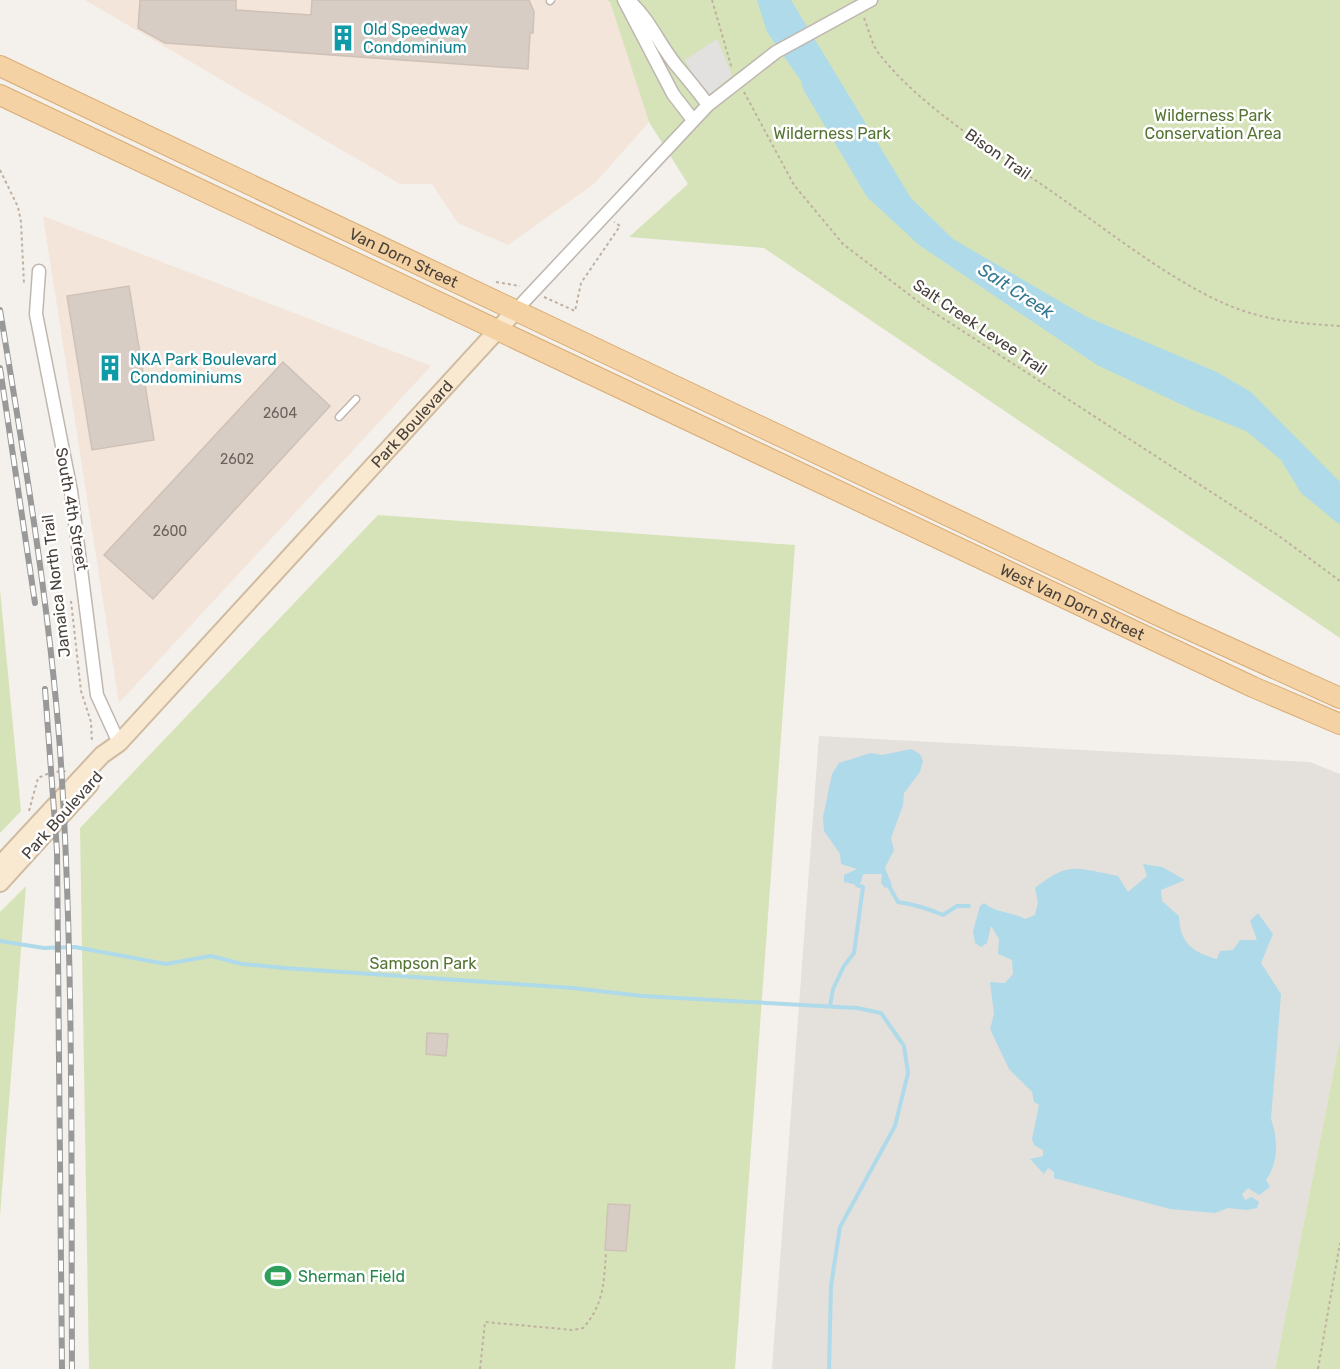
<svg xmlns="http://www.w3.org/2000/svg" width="1340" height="1369" font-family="Rubik,sans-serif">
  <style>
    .commercial { fill: #f3e5d9 }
    .industrial { fill: #e4e0dc }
    .green { fill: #d6e3b9 }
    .parking { fill: #e3e1df }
    .water { fill: #afdae9 }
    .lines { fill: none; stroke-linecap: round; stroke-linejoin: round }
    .stream { stroke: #afdae9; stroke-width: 4 }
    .building { fill: #d7cdc5; stroke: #cfc1b6; stroke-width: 1.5 }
    .lane-casing { stroke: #bfb7af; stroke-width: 9 }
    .street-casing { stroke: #bfb7af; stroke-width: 15 }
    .secondary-casing { stroke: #cebba0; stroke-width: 20 }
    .primary-casing { stroke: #d8ac75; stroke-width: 22 }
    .path { stroke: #bfb0a1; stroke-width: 2; stroke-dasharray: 3 3; stroke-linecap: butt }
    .lane { stroke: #fff; stroke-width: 6 }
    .street { stroke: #fff; stroke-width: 12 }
    .secondary { stroke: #f9e9d0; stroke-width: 16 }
    .primary { stroke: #f4d2a4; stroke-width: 20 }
    .rail-casing { stroke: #999; stroke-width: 6 }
    .rail { stroke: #fff; stroke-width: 4; stroke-dasharray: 11; stroke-linecap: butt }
    .labels { text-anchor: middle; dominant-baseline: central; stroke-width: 5; stroke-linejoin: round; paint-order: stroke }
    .number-label { font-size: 14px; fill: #6c635d }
    .culture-label { font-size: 16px; fill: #0d838f; stroke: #fff; text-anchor: start }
    .park-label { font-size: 16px; fill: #557432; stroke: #fff }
    .street-label { font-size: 16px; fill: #48403a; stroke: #fff }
    .leisure-label { font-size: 16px; fill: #27864d; stroke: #fff; text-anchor: start }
    .water-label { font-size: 18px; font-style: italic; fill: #367992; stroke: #fff }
  </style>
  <rect width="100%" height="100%" fill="#f4f0eb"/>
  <path class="commercial" d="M85 0H607L610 2 649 122 594 184 508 245 458 223 432 184H400Z
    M43 216 431 366 119 703Z"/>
  <path class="industrial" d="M819 736 1310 762 1340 774V1039L1275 1369H772Z"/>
  <path class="green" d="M607 0H1340V638L764 248 629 237 688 184 649 122 610 2Z
    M378 515 795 545 735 1369H89L80 828Z
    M0 589 21 811 0 833Z
    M26 886 0 1216V912Z
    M1340 1039V1369H1275Z"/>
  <path class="parking" d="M717 39 732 75 706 97 685 60Z"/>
  <path class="water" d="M757 0H791L911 198 953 239 1087 317 1217 372 1251 392 1340 482V525L1301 493 1281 460 1246 431 1193 410 1097 365 919 245 867 197 803 89 801 81 767 32Z
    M911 749 920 754 923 761 920 772 904 793 903 805 891 838 894 850 885 868 892 885 885 888 881 883 882 874H863L861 882 857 885 844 882V875L857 869 841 864 840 854 824 831 823 817 832 774 839 763 871 753 882 755Z
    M1143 864 1162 867 1185 880 1161 890 1162 901 1179 916C1180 943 1192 952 1217 959L1220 951 1233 950 1240 940H1257L1250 921 1258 913 1273 934 1261 963 1281 994 1271 1119C1278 1139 1279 1162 1266 1180L1270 1187 1259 1195 1248 1188 1242 1194 1245 1200 1252 1197 1259 1202 1257 1208 1247 1210 1228 1208 1215 1213 1170 1209 1054 1178V1172L1048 1168 1044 1174 1030 1159 1043 1156V1150L1034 1145 1032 1139 1039 1105 1034 1102 1032 1092 1009 1069 990 1029 994 1014 990 982 1005 983 1013 974 1012 960 998 954 999 939 991 926 987 943 981 947 975 943 973 931 980 906 984 903C996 913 1012 912 1025 919L1035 915 1038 902 1035 888C1070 860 1078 869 1118 876L1128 892 1147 876Z"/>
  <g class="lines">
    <path class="stream" d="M889 886 898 902C912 904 929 909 943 915L957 906H969
      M0 941 44 948 75 947 166 964 211 956 242 964 285 968 573 988 642 996 857 1008 881 1013 904 1046 908 1073 895 1126 840 1227 831 1286 829 1369
      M830 1006 833 989 844 966 854 953 863 887 857 885"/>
  </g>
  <path class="building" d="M140 0H236V10L311 15 312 0H529L534 12 533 33H530L528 69 165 43 138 28Z
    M129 286 154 440 92 450 67 296Z
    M283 362 330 406 153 599 104 555Z
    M427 1033 448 1034 446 1056 426 1054Z
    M608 1204 630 1205 626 1251 605 1250Z"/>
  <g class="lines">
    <g class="lane-casing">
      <path id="lane" d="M550 1 551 0
        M339 417 356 399"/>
    </g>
    <g class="street-casing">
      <path id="street" d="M624 0 673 94 693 120
        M628 0C649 18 659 44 676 65 687 78 698 91 708 105
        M39 271 36 314 71 491 97 695 119 743
        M515 311 708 105 776 52 871 0"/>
    </g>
    <g class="secondary-casing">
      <g id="secondary">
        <path id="s1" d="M0 865 102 755 119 743 515 311"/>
        <path d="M0 883 90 784"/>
      </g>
    </g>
    <g class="primary-casing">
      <g id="primary">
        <path id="s2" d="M0 66 1166 619 1340 698"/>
        <path id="s3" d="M0 95 1253 687 1340 724"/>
      </g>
    </g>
    <path class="path" d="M712 0 732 69
      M864 18C869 30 872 46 880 55 924 111 1003 157 1061 198 1115 236 1189 295 1250 313 1280 322 1310 324 1340 326
      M744 92 794 185 843 244 924 306 1279 536 1340 581
      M0 170 18 207 21 222 24 284
      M496 282 520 286
      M544 297 575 311 581 283 620 226 614 222
      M71 601 81 691 91 722 92 743
      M29 811 38 778 52 772 68 771
      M480 1369 485 1322 573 1330 583 1328C604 1305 604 1281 606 1252
      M1318 1369 1340 1243"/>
    <use href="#lane" class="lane"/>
    <use href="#street" class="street"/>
    <use href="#secondary" class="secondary"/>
    <use href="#primary" class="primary"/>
    <g class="rail-casing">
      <path id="rail" d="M0 310C24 455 49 602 60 749 74 955 71 1163 72 1369
        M0 368 35 603
        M45 689 57 851 62 1369"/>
    </g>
    <use href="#rail" class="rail"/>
  </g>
  <defs>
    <g id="building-bare" transform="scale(2.07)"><path d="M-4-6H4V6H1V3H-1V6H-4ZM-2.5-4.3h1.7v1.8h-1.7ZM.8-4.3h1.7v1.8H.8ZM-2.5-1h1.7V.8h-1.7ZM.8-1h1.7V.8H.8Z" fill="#0f9aa8" stroke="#fff" stroke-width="2.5" paint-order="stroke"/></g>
    <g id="stadium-bare" transform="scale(2.07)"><path d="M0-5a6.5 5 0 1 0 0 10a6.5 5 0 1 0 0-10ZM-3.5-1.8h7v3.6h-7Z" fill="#2e9e5b" stroke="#fff" stroke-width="2.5" paint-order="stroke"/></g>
  </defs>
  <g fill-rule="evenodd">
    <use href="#building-bare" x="343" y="38"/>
    <use href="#building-bare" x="110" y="368"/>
    <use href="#stadium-bare" x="278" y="1276"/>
  </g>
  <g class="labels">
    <g class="number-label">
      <text x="280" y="413">2604</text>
      <text x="237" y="459">2602</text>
      <text x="170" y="531">2600</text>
    </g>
    <g class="culture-label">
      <text x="363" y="29">Old Speedway<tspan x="363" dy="18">Condominium</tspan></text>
      <text x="130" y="359">NKA Park Boulevard<tspan x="130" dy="18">Condominiums</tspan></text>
    </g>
    <g class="park-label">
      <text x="1213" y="115">Wilderness Park<tspan x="1213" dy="18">Conservation Area</tspan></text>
      <text x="832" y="133">Wilderness Park</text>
      <text x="423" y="963">Sampson Park</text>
    </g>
    <g class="street-label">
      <text transform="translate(998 154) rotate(35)">Bison Trail</text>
      <text stroke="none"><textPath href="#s2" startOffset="447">Van Dorn Street</textPath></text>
      <text transform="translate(980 327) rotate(34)">Salt Creek Levee Trail</text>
      <text stroke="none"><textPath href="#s1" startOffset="604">Park Boulevard</textPath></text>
      <text transform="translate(72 509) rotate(80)">South 4th Street</text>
      <text transform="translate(56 586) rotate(-97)">Jamaica North Trail</text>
      <text stroke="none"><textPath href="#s3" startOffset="1186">West Van Dorn Street</textPath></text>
      <text transform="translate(62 815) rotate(-48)">Park Boulevard</text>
    </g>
    <g class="leisure-label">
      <text x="298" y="1276">Sherman Field</text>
    </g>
    <g class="water-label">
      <text transform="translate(1016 291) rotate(33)">Salt Creek</text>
    </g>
  </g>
</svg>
